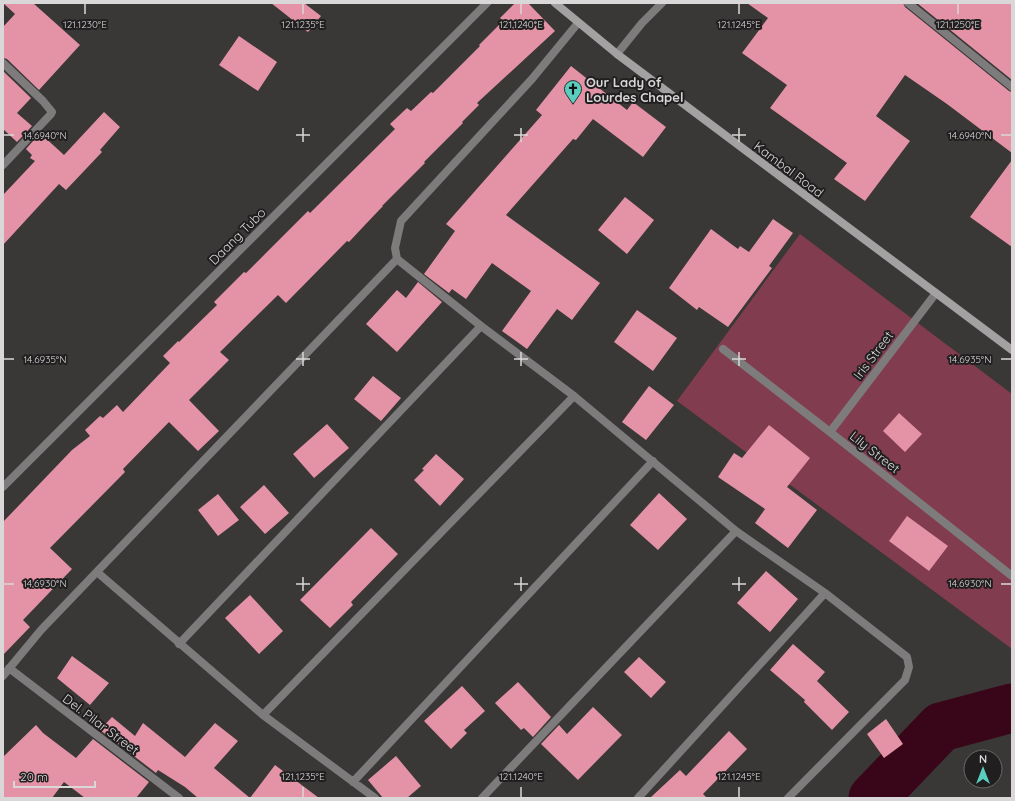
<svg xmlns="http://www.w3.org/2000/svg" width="1015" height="801" font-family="Quicksand,sans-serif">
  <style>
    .green { fill: #823c50 }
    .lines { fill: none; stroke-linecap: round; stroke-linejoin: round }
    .river { stroke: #390619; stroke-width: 49 }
    .building { fill: #e493a7 }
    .street { stroke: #7d7b7b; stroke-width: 8 }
    .secondary { stroke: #a3a1a1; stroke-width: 8 }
    .ticks { fill: none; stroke: #d9d7d8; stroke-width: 1.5 }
    .labels { text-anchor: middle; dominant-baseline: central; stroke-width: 4; stroke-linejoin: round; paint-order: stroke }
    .poi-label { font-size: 13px; font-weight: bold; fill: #d9d7d8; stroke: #201e1f; text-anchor: start }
    .street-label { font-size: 13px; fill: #d9d7d8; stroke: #201e1f }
    .ticks-label { font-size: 10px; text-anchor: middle; fill: #d9d7d8; stroke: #201e1f; stroke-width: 4; stroke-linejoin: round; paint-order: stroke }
  </style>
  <rect width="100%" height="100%" fill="#3a3737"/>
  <path class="green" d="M800 234 1012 394V649L677 401Z"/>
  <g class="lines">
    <path class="river" d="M873 798 941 727 1012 708"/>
  </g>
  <path class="building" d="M3 3H33L80 45 39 90 7 59 3 58V27L15 14Z
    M271 3H304L321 16 308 32Z
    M515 3H528L555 31 477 103 479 105 462 122 463 123 424 162 425 163 382 206H383L363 227 349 242 347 241 286 303 278 295 220 352 229 360 189 400 219 431 198 451 169 422 123 469 125 472 50 548 72 569 23 620 30 627 3 655V522L72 450 90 436 85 430 100 416 103 418 117 405 123 412 170 363 163 356 178 341 179 342 217 305 214 302 244 272 246 273 308 211 310 213 395 129 390 124 407 108 411 111 431 92 433 93 480 46 479 45 503 21 500 18Z
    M747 3H903L905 7 1009 91 1012 92V153L947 104 905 75 876 116 910 141 865 201 834 179 847 163 770 108 787 85 742 53 768 18Z
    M917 3H1012V80Z
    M239 36 277 62 258 91 219 65Z
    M571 66 627 110 633 102 666 127 643 157 593 119 576 140 573 139 506 215 600 283 572 320 557 309 527 349 502 331 531 291 492 263 466 299 452 289 449 293 424 274 455 231 446 224 542 115 536 110Z
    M3 71 31 98 17 113 32 126 17 142 3 129Z
    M104 112 120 127 100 150 102 152 66 190 59 184 3 245V195L35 161 30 158 32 155 26 149 40 133 64 155Z
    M1012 160V247L970 217Z
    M625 197 654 220 627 254 598 230Z
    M773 219 793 233 769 266 772 268 728 327 699 307 697 310 669 288 711 229 738 249 740 246 749 252Z
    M418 282 442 302 397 352 366 324 397 290 406 298Z
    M637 310 677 338 653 371 614 342Z
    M373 376 401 398 381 421 354 399Z
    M649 386 674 405 646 440 622 422Z
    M899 413 922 434 905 452 883 431Z
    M327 424 349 448 314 478 293 454Z
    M769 425 810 458 787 487 817 510 788 548 755 523 765 509 718 477 734 453 742 458Z
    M436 454 464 479 440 506 414 480 424 470 422 469Z
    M264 485 289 513 265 534 240 507Z
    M659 493 687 519 658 550 630 525Z
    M218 494 239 520 218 536 198 510Z
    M907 516 948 546 929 571 889 541Z
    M371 528 398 554 351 602 353 605 330 628 300 600Z
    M766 571 798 599 770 632 737 603Z
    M250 595 283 631 259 654 225 618Z
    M793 644 825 672 817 681 849 712 832 730 804 702 805 700 770 670Z
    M72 656 109 683 90 705 57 678Z
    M639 657 666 682 651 698 624 672Z
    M518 682 551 717 533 737 524 728 521 730 495 703Z
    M462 686 485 711 464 730 467 733 451 749 424 721Z
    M593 707 622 735 578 780 541 744 559 725 567 734Z
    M112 717 135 736 143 723 185 757 215 723 238 741 214 768 250 798 275 765 319 798H198L185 787 158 770 156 773 100 730Z
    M886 719 903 744 884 758 867 734Z
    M36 725 43 733 76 758 93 739 149 782 136 798H85L64 782 52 798H3V757Z
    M729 731 747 749 703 794 707 798H650L680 770 686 776Z
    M396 756 421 786 407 798H383L368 780Z"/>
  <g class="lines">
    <path class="street" d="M908 3 1012 87
      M578 23 532 79 401 221 395 248 397 259 481 326 574 396 736 531 825 593 907 657 909 667 905 680 788 798
      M617 54 642 23 662 3
      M3 63 43 101 52 112 51 114 3 165
      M723 349 830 432 1012 576
      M830 432 936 293
      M3 487 487 3
      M97 572 263 715 375 798
      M179 644 481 326
      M9 668 179 798
      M3 676 41 630 397 259
      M263 715 574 396
      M353 782 653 461
      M482 798 736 531
      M638 798 825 593"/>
    <path class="secondary" d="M555 3 617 54 1012 350"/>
  </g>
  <path class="ticks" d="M85 4V14M303 4V14M521 4V14M739 4V14M958 4V14M303 128V142M521 128V142M739 128V142M4 135H14M296 135H310M514 135H528M732 135H746M1001 135H1011M303 352V366M521 352V366M739 352V366M4 359H14M296 359H310M514 359H528M732 359H746M1001 359H1011M303 577V591M521 577V591M739 577V591M4 584H14M296 584H310M514 584H528M732 584H746M1001 584H1011M303 787V797M521 787V797M739 787V797"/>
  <defs>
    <g id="church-pin" transform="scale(0.9)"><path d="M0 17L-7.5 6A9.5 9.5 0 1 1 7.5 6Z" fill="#59cebf" stroke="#201e1f"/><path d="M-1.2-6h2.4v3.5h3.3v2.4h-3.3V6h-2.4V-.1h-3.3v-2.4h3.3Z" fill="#111"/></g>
  </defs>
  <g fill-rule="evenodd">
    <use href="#church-pin" x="573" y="89"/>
  </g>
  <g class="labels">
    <g class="poi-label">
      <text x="586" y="82">Our Lady of<tspan x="586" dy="15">Lourdes Chapel</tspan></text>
    </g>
    <g class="street-label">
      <text transform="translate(789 169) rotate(37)">Kambal Road</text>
      <text transform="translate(237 236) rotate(-45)">Daang Tubo</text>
      <text transform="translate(873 355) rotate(-53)">Iris Street</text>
      <text transform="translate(875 452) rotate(38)">Lily Street</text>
      <text transform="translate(101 724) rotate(37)">Del. Pilar Street</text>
    </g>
  </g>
  <g class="ticks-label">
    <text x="85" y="28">121.1230°E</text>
    <text x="303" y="28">121.1235°E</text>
    <text x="521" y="28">121.1240°E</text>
    <text x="739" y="28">121.1245°E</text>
    <text x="958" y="28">121.1250°E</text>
    <text x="45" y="139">14.6940°N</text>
    <text x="970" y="139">14.6940°N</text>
    <text x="45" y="363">14.6935°N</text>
    <text x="970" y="363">14.6935°N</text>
    <text x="45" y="587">14.6930°N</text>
    <text x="970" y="587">14.6930°N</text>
    <text x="303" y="780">121.1235°E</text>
    <text x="521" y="780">121.1240°E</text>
    <text x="739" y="780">121.1245°E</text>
  </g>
  <rect width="1015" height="801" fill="none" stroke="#d9d7d8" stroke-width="8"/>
  <g transform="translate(983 769)"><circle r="19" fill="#201e1f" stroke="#6a6869"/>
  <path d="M0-3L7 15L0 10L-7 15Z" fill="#59cebf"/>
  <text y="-6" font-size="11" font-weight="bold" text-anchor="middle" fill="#d9d7d8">N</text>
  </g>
  <path d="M14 781v6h81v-6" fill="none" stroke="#d9d7d8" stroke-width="2"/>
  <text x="20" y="781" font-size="12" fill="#d9d7d8" stroke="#201e1f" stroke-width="3" paint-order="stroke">20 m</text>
</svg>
